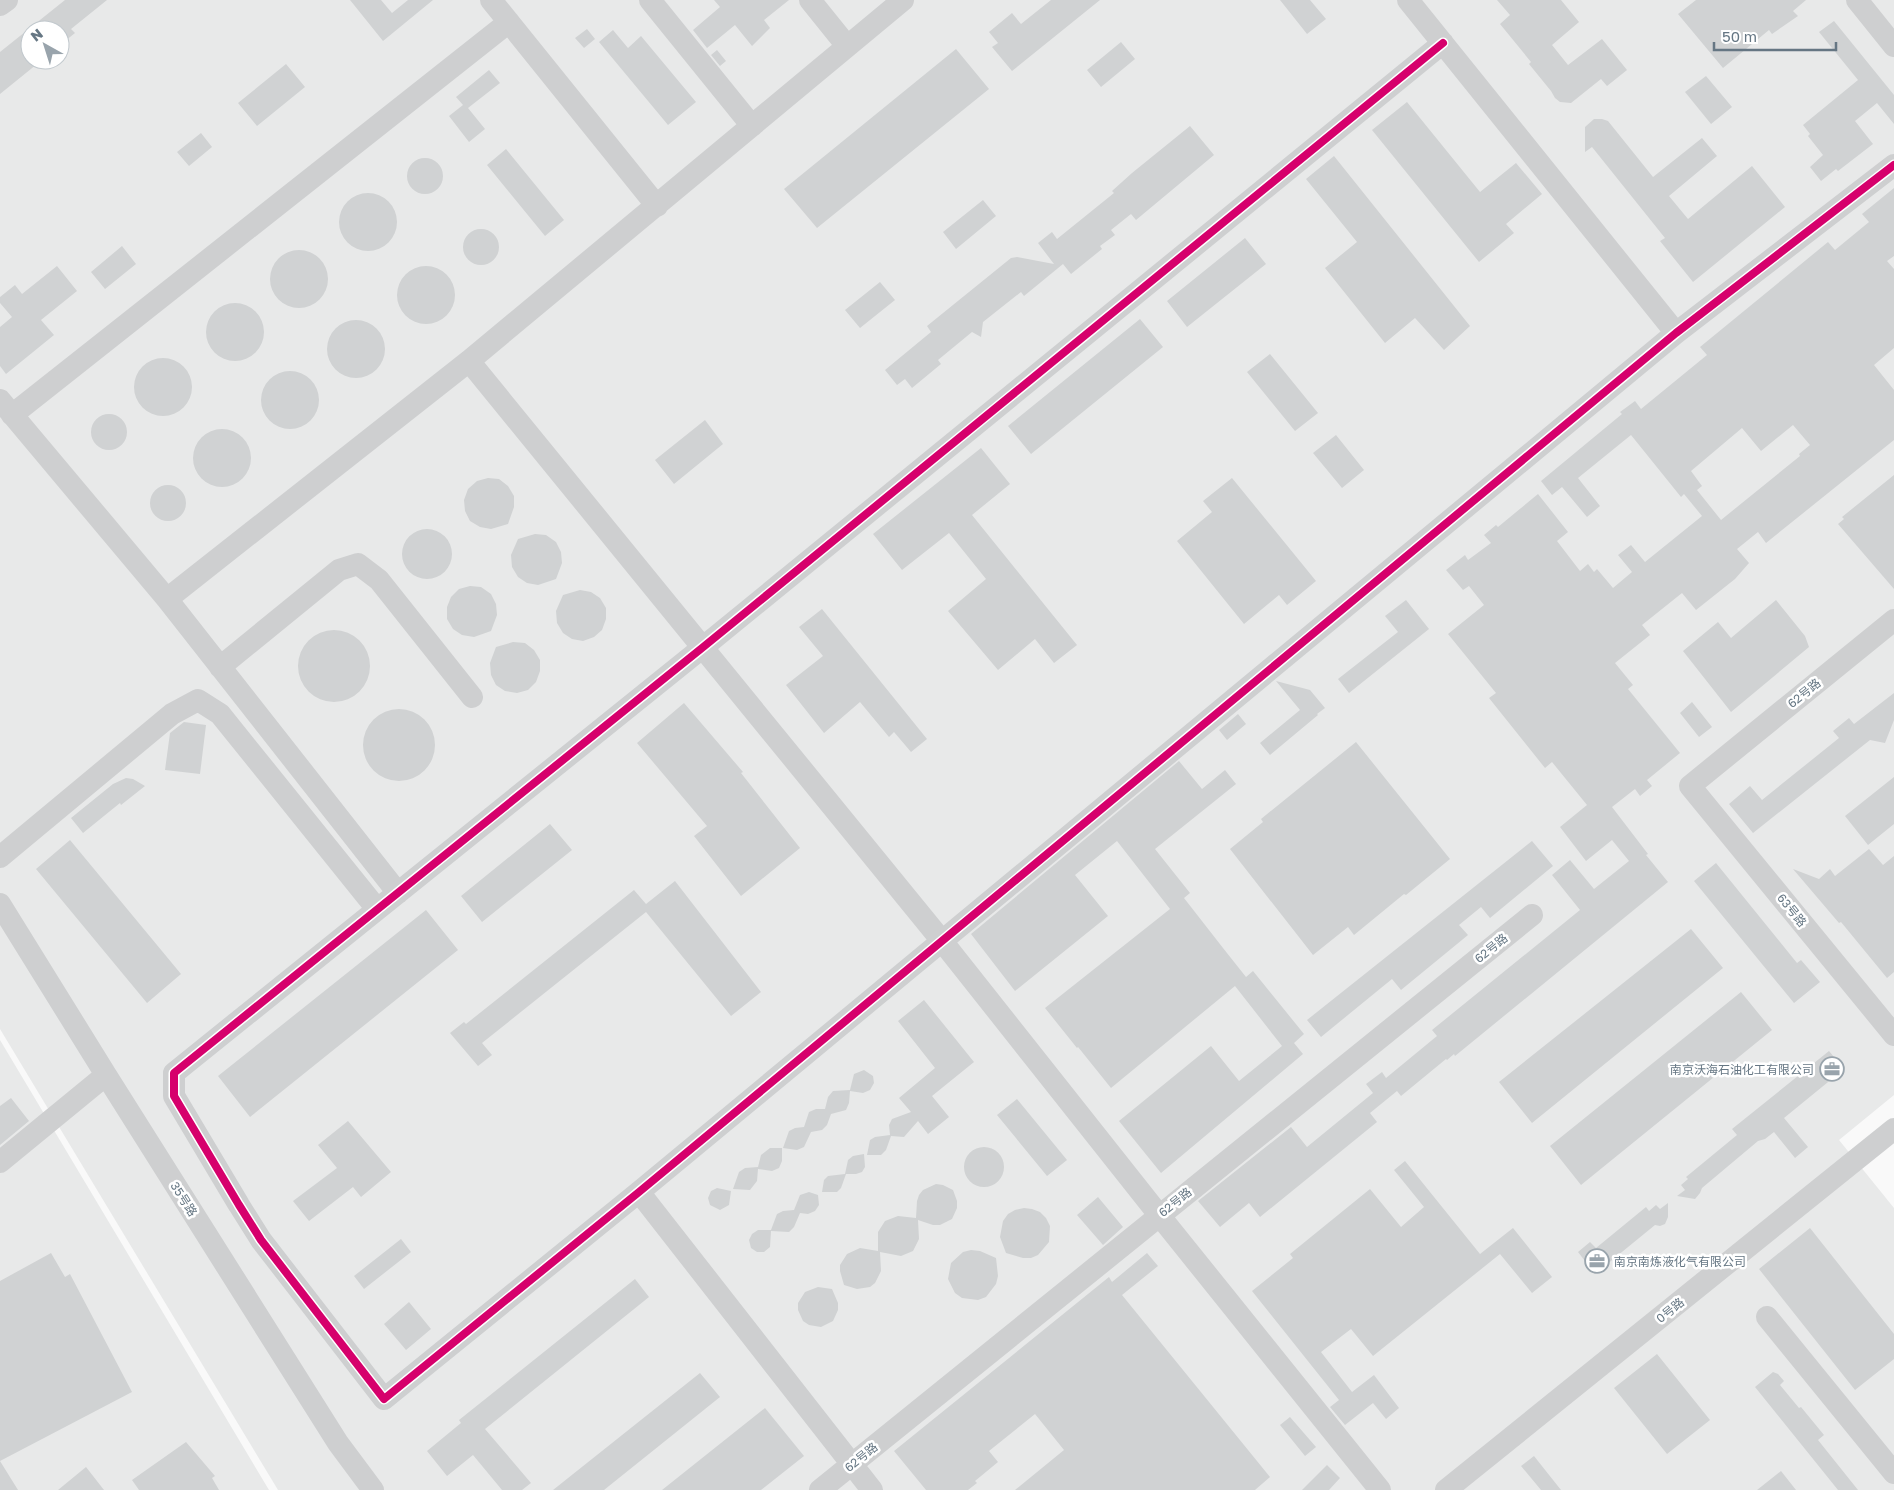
<svg xmlns="http://www.w3.org/2000/svg" width="1894" height="1490" font-family="'Golos Text','Noto Sans SC',sans-serif">
  <style>
    .built { fill: #e8e9e9; fill-rule: evenodd }
    .building { fill: #d0d2d3; fill-rule: evenodd }
    .lines { fill: none; stroke-linecap: round; stroke-linejoin: round }
    .minor { stroke: #cecfd0; stroke-width: 22 }
    .cycleway-casing { stroke: #fff; stroke-width: 11 }
    .cycleway { stroke: #d6006c; stroke-width: 8 }
    .labels { text-anchor: middle; dominant-baseline: central; stroke-width: 5; stroke-linejoin: round; paint-order: stroke }
    .street-label { font-size: 12px; fill: #657683; stroke: #fff }
    .poi-label { font-size: 12px; fill: #657683; stroke: #fff; text-anchor: end }
  </style>
  <rect width="100%" height="100%" fill="#f9f9f9"/>
  <path class="built" d="M0 0H1894V1095L1839 1140 1894 1208V1490H278L0 1029ZM30 30H60V60H30Z
    M0 1040 269 1490H0Z"/>
  <path class="building" d="M65 0H107L71 29 75 33 60 45V30H30V60H42L0 94V52Z
    M350 0H381L392 13 408 0H433L383 41Z
    M714 0H789L764 20 770 28 752 46 735 25 707 48 693 30 720 7Z
    M1051 0H1100L1012 71 992 47 998 43 989 32 1012 13 1021 24Z
    M1280 0H1310L1326 19 1307 34Z
    M1497 0H1561L1579 22 1552 45 1568 65 1602 39 1627 70 1607 86 1601 79 1571 103 1560 102 1555 98 1551 91 1529 64 1531 62 1500 24 1510 15Z
    M1696 0H1806L1793 11 1798 16 1772 34 1769 30 1723 68 1678 14Z
    M1834 21 1894 95V124L1877 103 1855 121 1873 144 1838 171 1836 169 1821 181 1810 167 1823 155 1808 136 1810 134 1803 125 1858 80 1819 32Z
    M587 29 595 39 584 48 575 38Z
    M613 30 628 48 641 36 696 102 668 125 599 42Z
    M1121 42 1135 59 1101 87 1087 70Z
    M956 49 989 89 817 228 784 189Z
    M717 50 726 61 720 66 711 55Z
    M286 64 305 87 257 126 238 103Z
    M489 70 500 83 468 108 485 129 469 142 449 116 463 105 456 97Z
    M1706 76 1732 107 1711 124 1685 92Z
    M1407 102 1480 192 1516 163 1542 194 1506 224 1514 233 1479 262 1372 130Z
    M1594 119H1602L1608 121 1653 177 1702 138 1717 156 1669 196 1688 219 1752 166 1785 207 1693 282 1660 241 1665 238 1592 147 1585 152V127Z
    M1190 126 1214 155 1136 220 1131 214 1111 230 1115 235 1100 246 1102 249 1071 274 1063 264 1024 296 1021 292 983 322 981 337 972 332 938 360 941 364 912 388 905 379 897 385 885 370 931 332 927 326 1011 258 1017 257 1054 264 1038 243 1052 232 1057 239 1114 193 1112 191 1132 173Z
    M201 133 212 147 189 166 177 152Z
    M506 149 564 220 545 236 487 165Z
    M1334 156 1470 326 1444 350 1415 318 1385 343 1325 268 1357 242 1306 179Z
    M407 176a18 18 0 1 1 36 0a18 18 0 1 1-36 0Z
    M1894 188V256L1887 261 1894 269V348L1874 365 1894 390V440L1766 543 1758 532 1737 549 1749 563 1735 579 1696 610 1682 593 1642 625 1650 635 1615 663 1633 685 1628 689 1680 753 1647 780 1652 786 1640 796 1635 789 1612 807 1648 854 1646 855 1668 882 1455 1056 1454 1054 1447 1060 1446 1059 1401 1096 1397 1091 1370 1113 1377 1122 1260 1217 1249 1203 1220 1227 1198 1201 1291 1127 1307 1147 1373 1093 1366 1084 1382 1072 1386 1078 1437 1036 1432 1030 1580 910 1552 875 1570 860 1594 889 1629 861 1612 840 1586 861 1560 827 1587 805 1552 762 1545 768 1489 698 1496 693 1448 634 1484 605 1469 586 1463 590 1446 570 1465 555 1468 560 1491 543 1484 535 1496 525 1498 527 1538 494 1568 532 1557 541 1580 571 1588 564 1594 572 1597 569 1613 588 1632 572 1618 555 1631 545 1645 562 1702 516 1684 494 1681 497 1631 435 1578 478 1600 506 1587 517 1562 487 1552 495 1541 481 1622 414 1620 412 1635 401 1641 409 1707 355 1700 347 1828 242 1835 250 1869 222 1862 214ZM1793 425 1810 445 1799 454 1800 456 1721 520 1697 490 1702 486 1691 471 1742 428 1761 451Z
    M339 222a29 29 0 1 1 58 0a29 29 0 1 1-58 0Z
    M983 200 996 216 956 249 943 232Z
    M463 247a18 18 0 1 1 36 0a18 18 0 1 1-36 0Z
    M1245 238 1266 264 1187 327 1167 301Z
    M122 246 136 264 105 289 91 272Z
    M270 279a29 29 0 1 1 58 0a29 29 0 1 1-58 0Z
    M397 295a29 29 0 1 1 58 0a29 29 0 1 1-58 0Z
    M57 266 77 291 41 320 54 335 6 374 0 366V327L12 317 0 303V297L15 285 22 294Z
    M880 282 895 300 860 328 845 310Z
    M206 332a29 29 0 1 1 58 0a29 29 0 1 1-58 0Z
    M1140 319 1163 347 1031 454 1008 426Z
    M327 349a29 29 0 1 1 58 0a29 29 0 1 1-58 0Z
    M1270 354 1318 413 1295 431 1247 372Z
    M134 387a29 29 0 1 1 58 0a29 29 0 1 1-58 0Z
    M261 400a29 29 0 1 1 58 0a29 29 0 1 1-58 0Z
    M91 432a18 18 0 1 1 36 0a18 18 0 1 1-36 0Z
    M705 420 723 444 674 484 655 460Z
    M193 458a29 29 0 1 1 58 0a29 29 0 1 1-58 0Z
    M1336 435 1364 470 1342 488 1313 453Z
    M981 448 1010 484 972 515 1077 645 1054 663 1035 639 998 670 948 611 986 579 949 533 902 570 873 534Z
    M1894 475V589L1838 524 1844 519 1842 517Z
    M488 478 499 479 508 486 514 496V507L508 524 491 529 480 527 470 521 465 511 464 500 468 489 477 481Z
    M1232 478 1316 581 1287 605 1279 595 1244 624 1177 541 1212 512 1203 501Z
    M150 503a18 18 0 1 1 36 0a18 18 0 1 1-36 0Z
    M402 554a25 25 0 1 1 50 0a25 25 0 1 1-50 0Z
    M535 534 546 535 556 542 561 552 562 563 556 579 538 585 527 583 518 577 512 567 511 555 518 539Z
    M470 586 481 587 491 594 496 604 497 615 491 631 474 637 462 635 453 629 447 619V607L451 597 459 589Z
    M580 590 591 592 600 598 606 608V619L602 630 594 637 583 641 572 639 563 633 557 623 556 611 563 595Z
    M1406 600 1429 629 1349 693 1338 679 1398 632 1385 616Z
    M1776 600 1805 636 1809 647 1731 712 1683 651 1718 622 1731 638Z
    M822 609 927 739 911 752 894 732 889 737 860 702 824 733 786 685 823 656 799 627Z
    M298 666a36 36 0 1 1 72 0a36 36 0 1 1-72 0Z
    M513 642 525 643 534 650 540 660V671L536 682 528 690 517 693 505 691 496 685 491 675 490 663 496 647Z
    M1276 681 1310 690 1325 708 1317 714 1318 715 1270 755 1260 743 1300 710Z
    M1894 693V720L1885 743 1870 740 1753 833 1729 804 1750 786 1762 800 1839 738 1833 731 1849 718 1854 724Z
    M1692 702 1712 727 1699 737 1680 713Z
    M684 703 743 772 741 773 800 848 741 896 694 836 707 826 637 743Z
    M363 745a36 36 0 1 1 72 0a36 36 0 1 1-72 0Z
    M1238 714 1246 724 1227 740 1219 730Z
    M184 722 206 725 200 774 165 770 170 733Z
    M1356 742 1450 859 1406 895 1404 894 1354 935 1348 927 1313 955 1230 849 1263 822 1261 819Z
    M1179 761 1202 789 1225 770 1236 784 1155 849 1190 893 1184 898 1223 948 1246 977 1253 971 1304 1034 1294 1043 1303 1054 1161 1173 1119 1121 1211 1046 1239 1081 1282 1046 1235 986 1111 1088 1078 1047 1077 1048 1045 1008 1170 909 1117 841 1075 875 1108 916 1015 991 971 934Z
    M1894 777V824L1868 845 1845 816Z
    M126 778 133 779 145 786 121 805 120 803 83 833 71 818 113 784Z
    M550 824 572 850 482 922 461 896Z
    M70 840 181 974 147 1003 36 869Z
    M1532 841 1553 866 1490 918 1481 907 1459 925 1468 935 1401 990 1392 979 1321 1037 1307 1020Z
    M1869 849 1883 865 1894 856V972L1887 978 1841 922 1839 923 1793 869 1819 879 1830 869 1835 876Z
    M1716 863 1797 963 1801 960 1820 982 1794 1003 1694 881Z
    M675 881 761 992 731 1016 646 912 482 1043 492 1055 478 1066 450 1033 464 1022 466 1024 634 890 646 904Z
    M426 910 458 950 250 1117 218 1076Z
    M1691 929 1723 968 1532 1123 1499 1082Z
    M1741 992 1772 1030 1581 1185 1550 1146Z
    M924 1000 974 1062 932 1096 949 1117 928 1134 918 1121 904 1137 891 1136 886 1150 881 1155H867L870 1140 875 1137 890 1135 889 1125 892 1119 911 1112 899 1098 935 1068 898 1021Z
    M1829 1051 1844 1069 1784 1118 1808 1147 1795 1158 1774 1132 1765 1139 1758 1141 1702 1188 1700 1193 1695 1199 1677 1196 1685 1190 1681 1185 1688 1179 1686 1177 1737 1135 1732 1129Z
    M864 1070 873 1076 874 1083 870 1090 863 1093 850 1091 849 1103 846 1110 831 1114 827 1125 822 1130 811 1132 804 1147 797 1150 783 1148 789 1131 795 1128 804 1127 809 1112 816 1109H825L828 1097 833 1091 850 1090 854 1074Z
    M11 1098 29 1121 0 1145V1106Z
    M1017 1099 1067 1160 1047 1176 997 1115Z
    M348 1121 391 1172 361 1197 353 1187 309 1221 293 1201 337 1168 318 1145Z
    M964 1167a20 20 0 1 1 40 0a20 20 0 1 1-40 0Z
    M770 1148H782V1161L779 1168 772 1171 758 1169 757 1181 750 1190 733 1189 739 1172 745 1168 758 1167 761 1155Z
    M864 1154 865 1167 862 1172 856 1174H846L841 1188 837 1192H822L824 1180 828 1176 845 1174 848 1160 853 1156Z
    M1405 1161 1480 1254 1513 1228 1552 1277 1532 1293 1500 1254 1373 1356 1351 1329 1321 1352 1352 1392 1374 1375 1399 1408 1386 1419 1373 1403 1345 1425 1330 1407 1339 1400 1252 1291 1293 1258 1290 1254 1370 1189 1401 1227 1424 1207 1394 1170Z
    M936 1184 943 1185 953 1190 957 1201V1208L952 1219 940 1225H933L918 1220 919 1239 913 1251 901 1256 880 1252 881 1271 875 1283 870 1287 857 1289 844 1285 840 1271V1265L847 1254 860 1248 878 1251V1232L885 1221 898 1216 916 1218 917 1201 919 1195 923 1190Z
    M717 1188 731 1191 729 1205 720 1210 710 1205 708 1198 711 1191Z
    M809 1192 818 1195 819 1205 815 1211 808 1214 800 1213 794 1227 789 1232 771 1231 770 1247 764 1252H757L751 1248 749 1240 752 1234 758 1230H771L777 1214 783 1211 794 1210 800 1195Z
    M1098 1197 1123 1227 1103 1245 1077 1215Z
    M1668 1203V1217L1665 1224 1660 1226 1655 1225 1595 1274 1578 1252 1590 1242 1596 1248 1646 1207 1649 1211 1656 1205 1660 1209Z
    M1024 1208 1032 1209 1040 1212 1046 1218 1050 1226 1049 1242 1038 1255 1031 1258H1023L1006 1253 1000 1237 1003 1221 1008 1214 1015 1210Z
    M1810 1228 1894 1334V1359L1855 1390 1759 1269Z
    M401 1239 411 1252 364 1289 354 1276Z
    M971 1250 980 1251 996 1258 998 1276 996 1284 986 1297 978 1300 962 1298 955 1293 948 1279 951 1263 963 1252Z
    M51 1253 65 1277 70 1274 132 1392 0 1461 18 1490H0V1281Z
    M1147 1253 1158 1266 1122 1295 1270 1477 1255 1490H1015L1064 1450 1035 1414 989 1451 998 1462 975 1481 977 1483 968 1490H926L894 1451 1109 1277 1112 1282Z
    M635 1279 649 1297 485 1429 531 1483 522 1490H502L473 1455 447 1476 427 1451 461 1423 459 1420Z
    M818 1287 832 1289 838 1303V1310L833 1321 821 1327 809 1325 803 1321 798 1310V1303L805 1292Z
    M409 1302 431 1329 406 1350 384 1324Z
    M1657 1354 1710 1420 1667 1454 1614 1388Z
    M1773 1372 1778 1374 1784 1381 1780 1385 1799 1408 1801 1407 1824 1435 1818 1440 1858 1490H1838L1755 1387Z
    M700 1373 720 1397 604 1490H553Z
    M765 1408 804 1456 761 1490H662Z
    M1290 1417 1316 1447 1305 1456 1280 1425Z
    M186 1442 215 1476 212 1478 219 1490H139L132 1480Z
    M1534 1456 1561 1490H1541L1521 1466Z
    M1327 1465 1340 1478 1329 1490H1302Z
    M86 1467 104 1490H58Z
    M1781 1471 1796 1490H1757Z"/>
  <g class="lines">
    <path class="minor" d="M491 0 657 206
      M650 0 752 126
      M810 0 847 46
      M1408 0 1676 333
      M1857 0 1894 46
      M0 5 7 0
      M1443 43 702 648 174 1073V1096L239 1205 261 1240 384 1399 639 1192 1676 333 1894 165
      M469 361 942 941 1159 1215 1380 1490
      M0 400 167 599 398 893
      M12 415 509 22
      M167 599 469 361 903 0
      M1894 620 1690 786 1894 1035
      M220 667 339 570 358 564 379 580 472 697
      M0 857 172 714 198 700 220 714 377 909
      M0 904 106 1075 338 1443 373 1490
      M0 1162 106 1075
      M639 1192 872 1490
      M1767 1317 1894 1473
      M820 1490 1532 915
      M1446 1490 1894 1129"/>
    <g class="cycleway-casing">
      <path id="cycleway" d="M1443 43 702 648 174 1073V1096L239 1205 261 1240 384 1399 639 1192 1676 333 1894 165"/>
    </g>
    <use href="#cycleway" class="cycleway"/>
  </g>
  <defs>
    <g id="office-ring" transform="scale(1.25)"><circle r="9.5" fill="#fff" stroke="#99a4ac" stroke-width="1.5"/><path d="M-6-3h4V-5.5h4V-3h4V5H-6ZM-1-4.5V-3h2v-1.5ZM-6 0V1H6V0Z" fill="#99a4ac"/></g>
  </defs>
  <g fill-rule="evenodd">
    <use href="#office-ring" x="1832" y="1069"/>
    <use href="#office-ring" x="1597" y="1261"/>
  </g>
  <g class="labels">
    <g class="street-label">
      <text transform="translate(1804 693) rotate(-39)">62号路</text>
      <text transform="translate(1792 910) rotate(51)">63号路</text>
      <text transform="translate(1491 948) rotate(-39)">62号路</text>
      <text transform="translate(184 1199) rotate(58)">35号路</text>
      <text transform="translate(1175 1202) rotate(-39)">62号路</text>
      <text transform="translate(1670 1310) rotate(-39)">0号路</text>
      <text transform="translate(861 1457) rotate(-39)">62号路</text>
    </g>
    <g class="poi-label">
      <text x="1814" y="1069">南京沃海石油化工有限公司</text>
      <text x="1614" y="1261" text-anchor="start">南京南炼液化气有限公司</text>
    </g>
  </g>
  <g transform="translate(45 45) rotate(321)"><circle r="24" fill="#ffffff" stroke="#c1c8cd"/>
  <path d="M0-4L9 19L0 12L-9 19Z" fill="#99a4ac"/>
  <text y="-8" font-size="14" font-weight="bold" text-anchor="middle" fill="#657683">N</text>
  </g>
  <path d="M1714 42v8h122v-8" fill="none" stroke="#657683" stroke-width="2.5"/>
  <text x="1722" y="42" font-size="15" fill="#657683" stroke="#ffffff" stroke-width="4" paint-order="stroke">50 m</text>
</svg>
